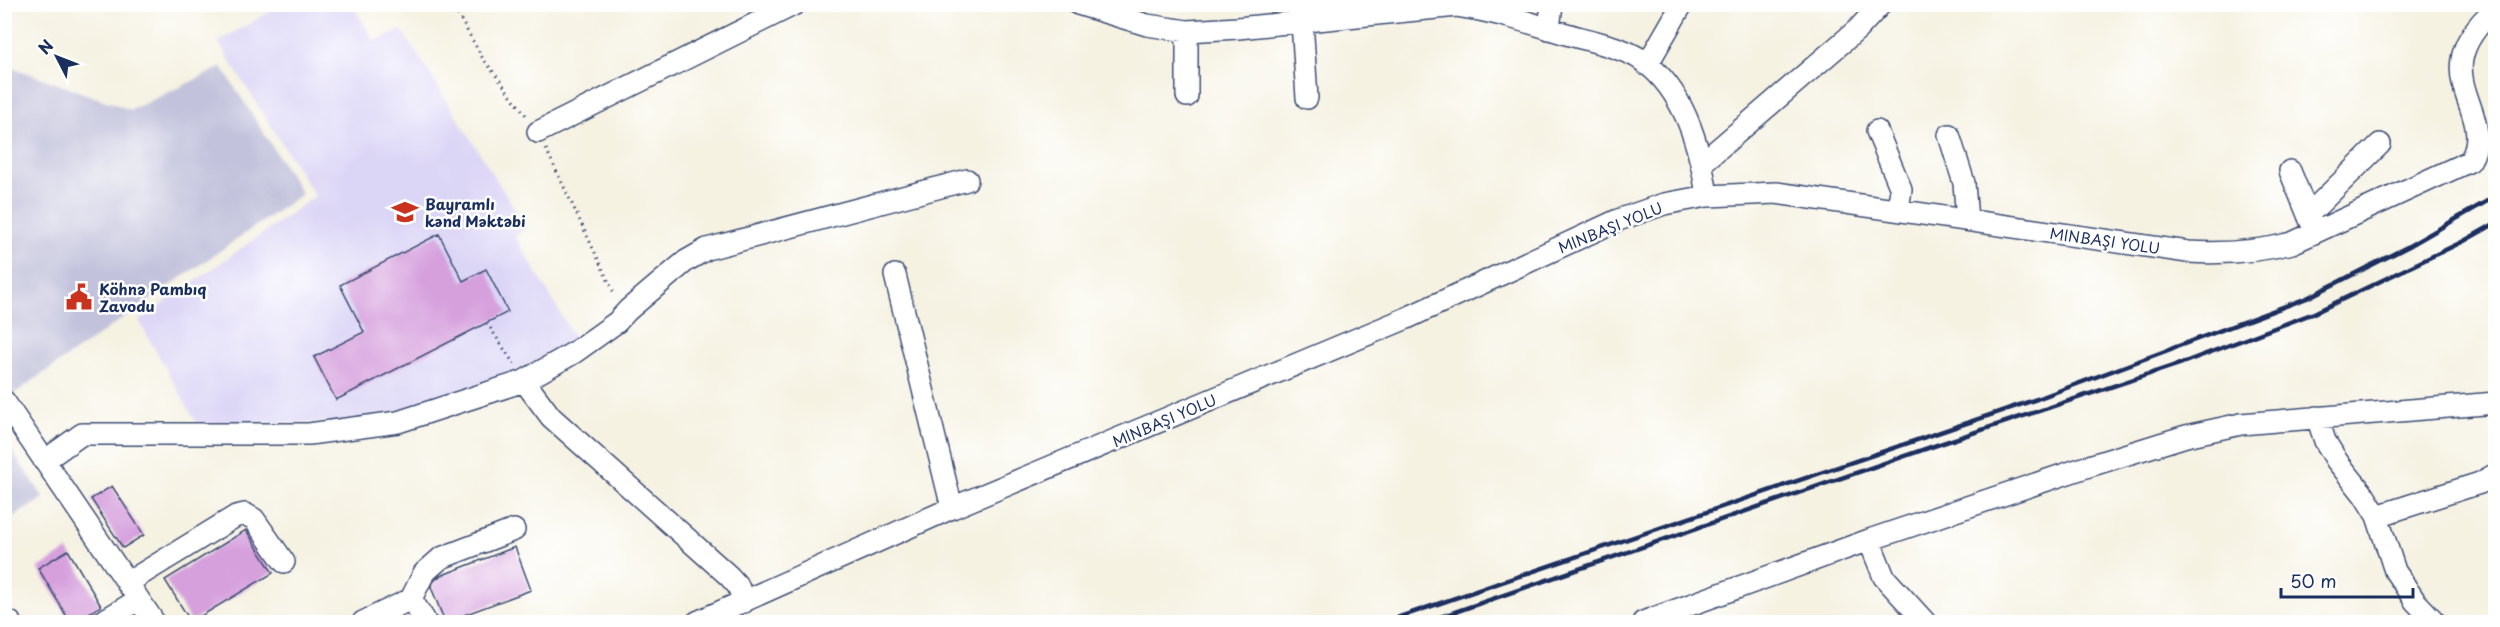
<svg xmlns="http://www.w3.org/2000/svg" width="2500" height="627" font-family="'Playpen Sans',sans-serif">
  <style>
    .built { fill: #dcd6f6 }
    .industrial { fill: #c2c2dc }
    .building { fill: #d6a0dd }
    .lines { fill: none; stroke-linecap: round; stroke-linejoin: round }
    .minor-casing { stroke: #3c4c72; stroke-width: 24 }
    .path { stroke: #3c4c72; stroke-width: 3; stroke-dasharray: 1.5 4.5; stroke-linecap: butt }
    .minor { stroke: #fff; stroke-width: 21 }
    .rail { stroke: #1b2f5e; stroke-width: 4.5 }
    .labels { text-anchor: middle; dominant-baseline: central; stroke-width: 5; stroke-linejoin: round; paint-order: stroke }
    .poi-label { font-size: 15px; font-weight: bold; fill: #1b2f5e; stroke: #fff; text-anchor: start }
    .street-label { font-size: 15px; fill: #1b2f5e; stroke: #fff }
  </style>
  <rect width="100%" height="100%" fill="#fff"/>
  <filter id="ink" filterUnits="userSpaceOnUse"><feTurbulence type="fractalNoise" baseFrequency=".0167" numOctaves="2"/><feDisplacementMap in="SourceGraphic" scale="12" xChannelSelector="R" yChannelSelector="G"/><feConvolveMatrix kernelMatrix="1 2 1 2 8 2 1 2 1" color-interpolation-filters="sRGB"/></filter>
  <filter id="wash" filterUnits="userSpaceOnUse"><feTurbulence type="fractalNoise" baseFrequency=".008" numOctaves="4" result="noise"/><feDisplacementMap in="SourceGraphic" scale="24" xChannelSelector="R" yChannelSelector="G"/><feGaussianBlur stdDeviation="1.35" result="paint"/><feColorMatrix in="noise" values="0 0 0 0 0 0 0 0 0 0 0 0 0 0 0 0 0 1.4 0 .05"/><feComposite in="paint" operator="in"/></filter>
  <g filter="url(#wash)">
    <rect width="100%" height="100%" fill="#f5f2e2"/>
    <path class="built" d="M352 4 374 41 402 30 527 228 515 236 576 340 526 367 456 395 390 413 346 422 197 424 139 321 315 196 218 42 281 5Z"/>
    <path class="industrial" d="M5 65 131 110 222 67 302 194 5 400Z
      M5 441 44 498 5 522H4Z"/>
    <g id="blocks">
      <path class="building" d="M439 234 463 281 486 269 508 312 336 400 314 357 364 332 340 285Z
        M112 486 144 535 123 548 91 499Z
        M246 530 273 573 191 622 165 580Z
        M515 547 531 590 445 622 431 587 434 581 440 576Z
        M68 550 101 606 74 622H70L38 568Z"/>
    </g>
  </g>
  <g filter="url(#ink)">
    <use href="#blocks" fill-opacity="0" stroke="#3c4c72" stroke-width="1.5"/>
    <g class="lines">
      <g class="minor-casing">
        <path id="minor" d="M1078 4 1147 25 1187 31 1238 28 1457 6C1493 11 1528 22 1563 33 1586 40 1616 45 1637 57 1683 85 1700 146 1707 196
          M1302 21 1307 98
          M1549 29 1552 4
          M1647 65 1681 6
          M1187 96V31
          M1877 131 1901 189 1898 210
          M538 132 795 4
          M1949 135 1964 183 1967 220
          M1702 163 1858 29 1881 4
          M2290 171 2313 227
          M2308 215 2380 144
          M895 275 952 508
          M524 381 551 417 729 576 738 586 744 602
          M4 401 154 622
          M2317 417 2325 441 2337 461 2364 495 2377 516 2395 571 2415 601 2435 622
          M44 461 82 434H309L398 422 524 381 575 352 617 322 628 310 686 261 707 249 967 180
          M2377 516 2480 483 2496 474
          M1869 540 1884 577 1925 622
          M127 583 236 516 245 514 254 519 284 562
          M411 599 426 622
          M4 619 10 622
          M101 622 138 600
          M363 622 411 599 424 573 441 558 514 530
          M697 622 952 508 1407 318 1618 220 1664 204 1707 196 1776 193 2188 252C2224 254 2257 252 2292 243L2470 161C2500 110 2418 76 2496 8
          M1643 622 1869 540 2089 466 2186 436 2241 424 2496 403"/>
      </g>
      <path class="path" d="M452 4 482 57 528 118
        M546 149 615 295
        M487 323 514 364"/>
      <use href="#minor" class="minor"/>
      <path class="rail" d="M1385 622 2037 399 2307 298 2409 246 2496 196
        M1426 622 1928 448 2182 363 2314 313 2464 241 2496 223"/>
    </g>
  </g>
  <defs>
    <g id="school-bare" transform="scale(2.07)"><path d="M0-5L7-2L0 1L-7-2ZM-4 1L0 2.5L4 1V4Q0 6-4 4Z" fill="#c8321e" stroke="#fff" stroke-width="2.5" paint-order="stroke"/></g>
    <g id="civic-bare" transform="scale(2.07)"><path d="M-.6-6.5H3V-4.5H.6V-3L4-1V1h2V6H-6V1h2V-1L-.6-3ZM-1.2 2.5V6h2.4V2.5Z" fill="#c8321e" stroke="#fff" stroke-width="2.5" paint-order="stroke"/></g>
  </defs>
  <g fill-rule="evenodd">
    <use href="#school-bare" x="405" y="212"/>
    <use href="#civic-bare" x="79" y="297"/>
  </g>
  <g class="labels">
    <g class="poi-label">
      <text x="425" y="203">Bayramlı<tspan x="425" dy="17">kənd Məktəbi</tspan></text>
      <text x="99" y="288">Köhnə Pambıq<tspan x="99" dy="17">Zavodu</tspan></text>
    </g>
    <g class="street-label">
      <text transform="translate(1610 227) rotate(-22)">MINBAŞI YOLU</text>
      <text transform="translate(2105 240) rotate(8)">MINBAŞI YOLU</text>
      <text transform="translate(1164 420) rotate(-23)">MINBAŞI YOLU</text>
    </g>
  </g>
  <rect width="2500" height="627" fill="none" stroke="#fff" stroke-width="24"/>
  <g transform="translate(57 57) rotate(312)" stroke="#ffffff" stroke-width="4.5" paint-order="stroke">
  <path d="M0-4.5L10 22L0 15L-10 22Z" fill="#1b2f5e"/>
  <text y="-9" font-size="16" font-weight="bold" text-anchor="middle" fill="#1b2f5e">N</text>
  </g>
  <path d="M2281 588v9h132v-9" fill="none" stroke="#1b2f5e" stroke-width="3"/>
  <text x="2290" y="588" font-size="18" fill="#1b2f5e" stroke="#ffffff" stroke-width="4.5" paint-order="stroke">50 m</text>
</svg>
